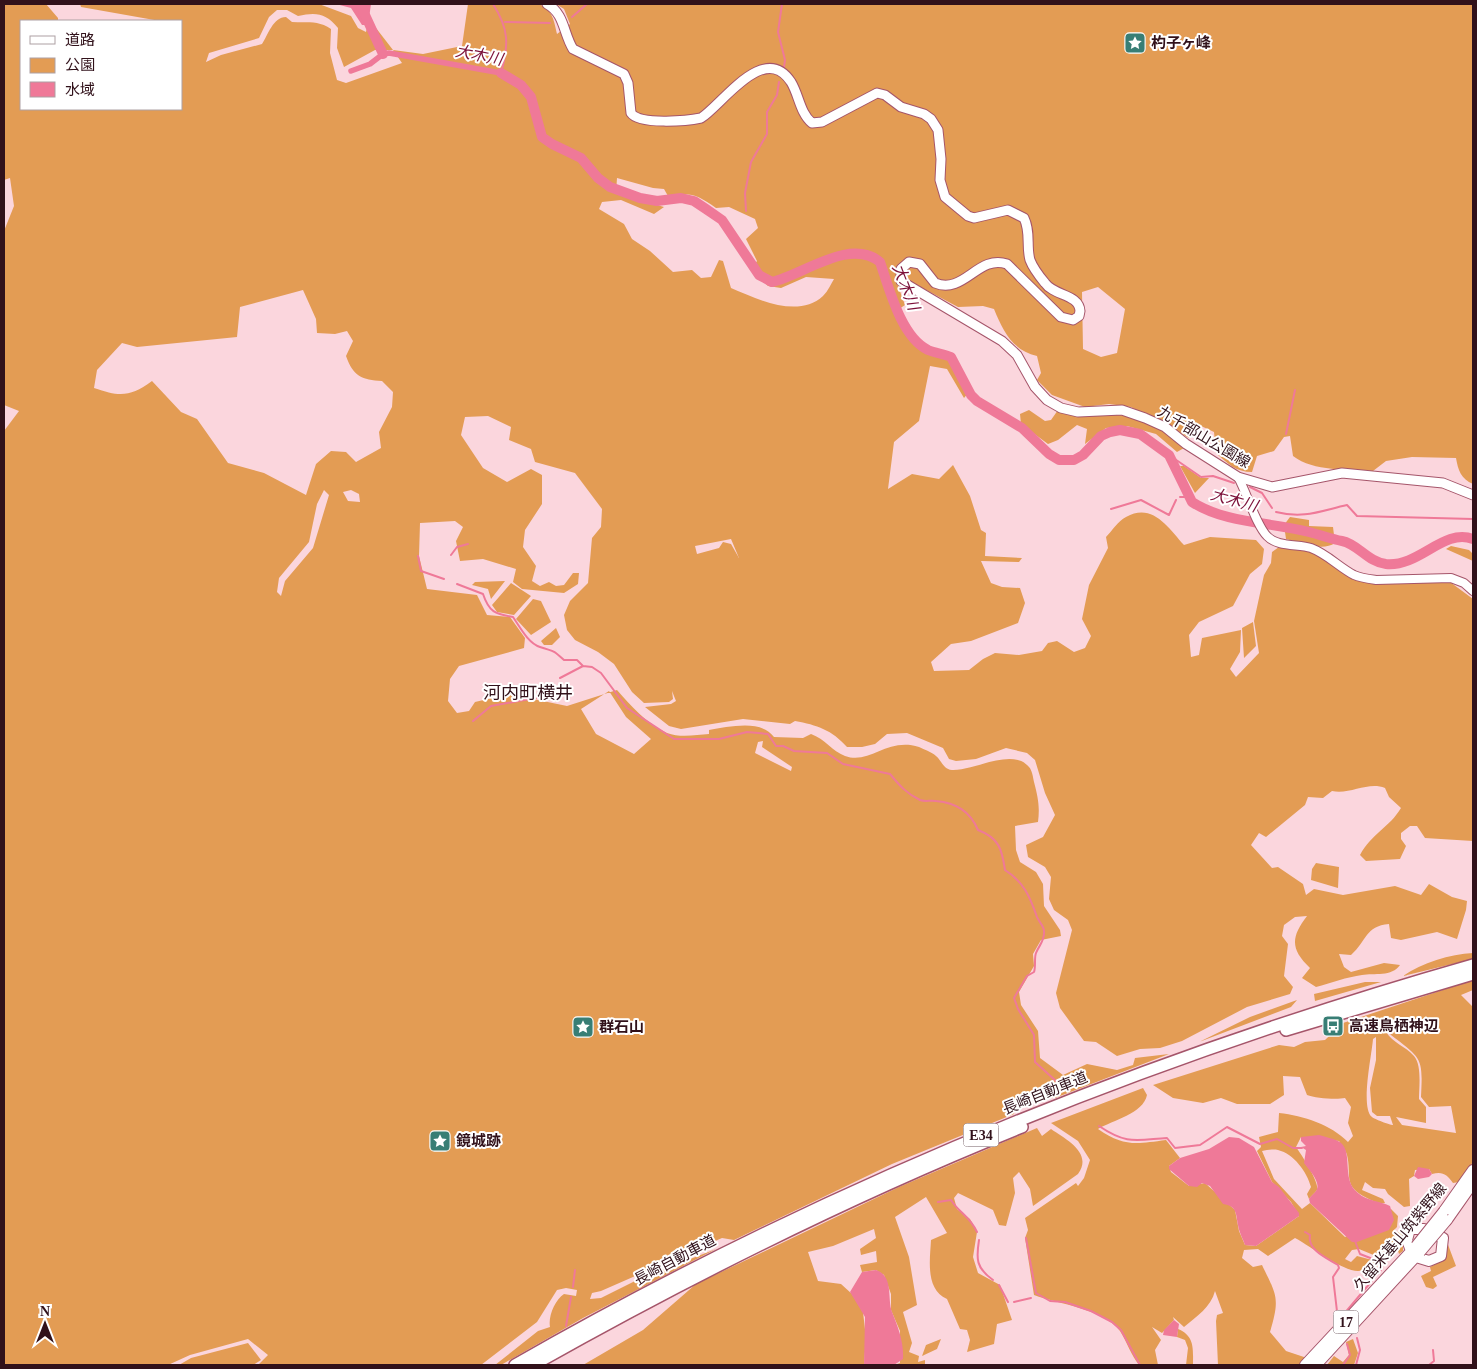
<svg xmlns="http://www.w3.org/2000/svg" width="1477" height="1369" font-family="'Times New Roman','Noto Sans JP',serif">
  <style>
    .green { fill: #e39c54; fill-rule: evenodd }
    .water { fill: #ef7998 }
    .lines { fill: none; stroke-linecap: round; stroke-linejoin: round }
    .stream { stroke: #ef7998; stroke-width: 2 }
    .canal { stroke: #ef7998; stroke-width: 5.5 }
    .river { stroke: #ef7998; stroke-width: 10 }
    .tertiary-casing { stroke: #a5556a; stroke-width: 10 }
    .secondary-casing { stroke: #a5556a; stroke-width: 11 }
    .primary-casing { stroke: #a5556a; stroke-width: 12 }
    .motorway-casing { stroke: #a5556a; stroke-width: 14 }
    .tertiary { stroke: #fff; stroke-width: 8 }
    .secondary { stroke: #fff; stroke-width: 9 }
    .primary { stroke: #fff; stroke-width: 10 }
    .motorway { stroke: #fff; stroke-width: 11 }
    .primary-bridge-casing { stroke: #a5556a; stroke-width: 12; stroke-linecap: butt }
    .primary-bridge { stroke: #fff; stroke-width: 10 }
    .labels { text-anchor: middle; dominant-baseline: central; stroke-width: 4; stroke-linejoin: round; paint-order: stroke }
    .shield { fill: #fff; stroke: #6f585f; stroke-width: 1 }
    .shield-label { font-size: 14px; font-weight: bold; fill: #31111a }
    .poi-label { font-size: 15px; font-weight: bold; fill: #31111a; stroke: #fff; text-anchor: start }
    .street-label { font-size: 15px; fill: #31111a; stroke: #fff }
    .water-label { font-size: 16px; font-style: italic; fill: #7c113a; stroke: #fff }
    .quarter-label { font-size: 18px; fill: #31111a; stroke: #fff }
  </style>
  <rect width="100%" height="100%" fill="#fbd6dd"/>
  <path class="green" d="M4 4H46L58 18V21H21V109H181V21H160L81 7 80 4H319L351 16 358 28 366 32 369 19 393 50 423 54 462 46 468 4H539C553 10 554 21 557 34L570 24 564 9 556 4H1473V484C1461 479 1458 470 1456 458L1412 457 1386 461 1373 471C1348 469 1314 472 1293 456L1290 436 1284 437 1274 451 1257 456 1252 472C1236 472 1228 464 1216 453L1214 432 1201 426 1189 438 1131 407 1109 404 1085 407 1052 395 1037 380 1041 373 1037 356C1012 350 1003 331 994 309L983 306 958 307 915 284 897 283 905 305 896 311C912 344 914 348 950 360L969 392 964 398 947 369 930 366 919 421 894 442 888 489 912 474 939 479 953 465 970 496 981 530 986 533 985 556 1022 558 1019 562 981 561 991 583 1002 587 1020 588 1025 603 1018 623 971 641 951 644 931 662 934 671 969 670 983 659 995 653 1019 655 1042 651 1048 643 1057 641 1074 652 1085 648 1091 636 1082 619 1089 585 1108 548 1106 537C1112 531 1118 521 1126 517 1152 502 1168 527 1184 545L1210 537 1256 540 1264 549 1262 564 1250 574 1233 606 1199 622 1189 635 1191 657 1199 655 1202 638 1241 630 1240 652 1230 669 1236 677 1259 653 1254 621 1264 575 1271 563 1272 552 1279 547 1309 551 1361 580 1376 584 1450 582 1473 599V841L1425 838 1417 826H1410L1401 833V839L1406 846 1400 859 1366 861 1360 855C1372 833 1389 828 1401 808L1389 797 1385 788C1368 781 1350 795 1332 791L1323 798 1308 797 1305 805 1266 837 1259 833 1251 845 1272 868 1278 867 1303 884 1306 895 1314 889 1343 895 1395 886 1421 895 1429 884 1452 897 1467 901 1466 910 1457 939 1437 932 1401 940 1391 938 1389 924C1365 926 1367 941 1351 955L1339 954 1344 967 1351 972 1384 963 1400 965C1392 977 1374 973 1362 975 1347 977 1331 983 1316 987L1302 978 1310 968C1290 949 1291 937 1307 916L1295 917 1284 925 1282 936 1288 944 1284 976 1293 987 1290 994 1247 1007 1182 1041 1160 1048 1140 1049 1117 1056 1096 1042 1084 1041 1060 1008 1056 993 1072 930 1068 920 1054 910 1049 899 1051 877 1045 867 1028 857 1026 845 1043 837 1055 815 1045 793 1035 760 1027 753 1006 748 976 759 956 761 949 759 943 748 907 733 887 734 875 744 862 747H847C832 730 817 725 795 721L790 724 743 719 681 729 669 726 645 707 671 704 676 701 672 691 673 699 669 702 644 703 632 692 614 664 598 652 575 640 567 630 564 615 570 601 588 583 592 538 601 527 602 509 575 473 535 462 531 449 509 440 511 427 488 416 465 417 461 435 483 468 507 482 531 469 542 475V504L525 530 523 547 536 566 532 581 540 586 549 582 556 586 564 585 573 573H579L578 584 564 593 522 589 513 582 516 569 483 559 460 561 456 541 463 527 455 521 420 523 419 556 427 589 477 595 487 615 510 617 525 638 524 648 459 666 450 679 448 701 457 713 469 711 475 702 509 694 567 706 617 690C630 705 647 724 667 733 680 738 696 735 709 734V730C729 727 761 719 774 737L803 738 811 734C825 739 832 751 845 756 870 765 887 737 919 747 923 749 932 752 936 756 942 761 943 769 952 770 974 771 1012 747 1029 767 1032 770 1033 777 1034 782 1038 797 1040 807 1038 822L1015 826 1016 850 1020 862 1036 872 1043 884 1044 906 1060 930 1061 936 1041 940 1033 954 1034 966 1019 992 1021 1005 1038 1031 1040 1058 1063 1075 1087 1064 1117 1070 1133 1065 1135 1058 1169 1054 1055 1098 1032 1097 1015 1105 1014 1114 892 1164 734 1240 722 1238 601 1291 592 1293 590 1299 601 1298 639 1279 716 1249 583 1318 501 1365H495L538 1331 550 1327C548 1316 555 1300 564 1294L576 1296 577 1290 566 1288 557 1290 537 1322 481 1365H258L268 1355 248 1339 190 1355 168 1365H4V431L19 411 4 405V231L14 206 10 178 4 180ZM277 10H287L298 16C316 12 326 13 338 28L337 48 344 67 375 50H393L402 63 346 83 337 80 330 53 331 29C318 20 307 23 292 22L286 17C273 17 268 35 262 44L221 55 206 62 209 53 259 38 269 17ZM617 178 653 188 664 189 668 196C692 192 697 195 716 208L729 207 755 219 758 228 746 239 757 261 751 270 768 286 781 288 806 277 834 279C831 284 828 291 823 296 798 319 757 299 731 288L723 261 719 260 711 277 701 278 692 270 673 272 650 251 632 239 624 224 599 209 602 202 621 200 654 214 664 207 616 193ZM1098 287 1125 309 1117 353 1101 357 1083 349 1082 292ZM303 290 316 319 317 333 335 334 347 331 353 341 346 356C353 376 362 380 382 381L393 392 392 407 379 432 381 448 356 462 346 452 331 451 316 464 306 495 264 473 228 463 197 419 181 412 152 381C130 397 120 397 94 388L97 370 122 343 137 347 237 337 240 307ZM324 490 329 495 313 548 285 581 281 596 277 592 279 578 309 542 317 504ZM351 490 359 494 360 502 348 501 343 492ZM731 539 739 558 731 544 723 542 719 548 697 554 695 546ZM609 691 626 717 651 739 634 754 596 734 581 709ZM763 741 762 747 792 767 791 771 755 753 758 742Z
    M1029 410 1045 421 1051 420 1058 410 1077 417 1109 413 1137 418 1164 431 1184 448 1177 452 1156 434 1127 426 1106 428 1085 444 1087 429 1077 425 1058 440 1048 444 1021 424 1020 414Z
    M1180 466H1184L1201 478H1209L1195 493Z
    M1290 517 1309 520V526L1333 527 1335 543C1322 552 1300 542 1286 539L1284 525Z
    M1451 546 1469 550 1473 554V561L1446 549Z
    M505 581 491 599 488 589 472 585 475 582Z
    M511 583 531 596 514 615 497 612 492 605Z
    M533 599 541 601 551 622 531 635 516 619Z
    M1253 622 1256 646 1244 658 1242 628Z
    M556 628 560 637 552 645H544L541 641Z
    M1316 863 1339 867 1338 888 1311 880 1312 869Z
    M1473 953V959L1403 976C1422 963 1450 954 1473 953Z
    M1473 980V990L1461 995 1473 1007V1162L1459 1182 1453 1183C1447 1174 1442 1171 1432 1174L1429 1169 1415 1170 1414 1176 1409 1179 1410 1206 1404 1207 1388 1194 1385 1189 1373 1188 1365 1182 1362 1190 1383 1199 1385 1203C1378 1204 1373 1201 1367 1198 1342 1186 1352 1175 1347 1155 1346 1150 1341 1145 1339 1141L1301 1137 1296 1147C1301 1154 1320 1183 1317 1190 1315 1193 1311 1196 1309 1199L1307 1194 1311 1187C1307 1172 1294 1154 1278 1150 1273 1149 1267 1150 1262 1151L1274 1179 1302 1209 1310 1203 1345 1237 1391 1215V1209L1398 1216 1397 1227 1393 1231 1403 1233V1251L1399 1254 1396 1244 1376 1256 1359 1249 1352 1250 1345 1259 1351 1262 1357 1256 1376 1261 1378 1266C1372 1267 1364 1271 1358 1271 1342 1271 1312 1247 1295 1238L1268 1256 1258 1249 1244 1250 1242 1258 1253 1267 1262 1265C1277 1296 1280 1298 1270 1332L1286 1351 1307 1358 1301 1365H1218L1216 1321 1217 1315 1223 1313 1215 1291C1211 1307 1197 1316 1184 1327L1173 1317 1174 1320 1162 1333 1152 1327 1161 1340 1155 1350 1158 1365H1139C1131 1355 1127 1342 1120 1331 1104 1309 1058 1304 1034 1295L1025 1238 1028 1230 1025 1218 1076 1183 1078 1186 1084 1178 1090 1160 1078 1141 1051 1123 1143 1088 1147 1095C1143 1114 1113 1120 1098 1129 1124 1147 1136 1144 1166 1140L1180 1158 1169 1166 1171 1172 1189 1186 1205 1183 1235 1210 1239 1231 1245 1245 1256 1246 1299 1216 1291 1202 1272 1182 1257 1151 1261 1147 1259 1137 1278 1132 1279 1113C1304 1116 1330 1124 1348 1142L1353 1136 1348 1123 1351 1107 1345 1098C1336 1100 1315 1098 1307 1095L1300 1077 1283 1076 1284 1095 1270 1104H1237L1221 1098 1203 1103 1173 1098 1153 1085 1279 1045 1294 1047 1305 1042 1325 1040 1343 1023ZM1388 1031 1391 1035C1422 1059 1423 1057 1421 1097L1429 1107 1451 1106 1456 1133 1402 1125 1396 1117 1426 1123V1107L1419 1099C1419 1088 1422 1065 1414 1056 1405 1046 1393 1043 1386 1032ZM1376 1037V1060L1370 1088 1372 1112 1377 1116H1390L1393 1125C1390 1125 1374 1119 1372 1117 1360 1108 1372 1054 1373 1039Z
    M1365 982H1381L1315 1001 1314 994Z
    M1297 1000 1291 1007 1199 1042 1250 1017Z
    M1037 1128 1042 1136 1051 1129C1067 1140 1093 1153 1078 1174L1033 1206 1030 1189 1019 1172 1013 1178 1015 1193 1006 1226 999 1225 993 1210 958 1193 954 1198 957 1209 970 1219 977 1232 973 1257 978 1273 1000 1285 1012 1320 997 1324 994 1344 967 1352 970 1340 967 1330 960 1329 947 1299C925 1289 930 1260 931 1240L947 1233 926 1197 895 1217 909 1257 917 1305 903 1312 912 1343 909 1352 919 1356 918 1362 925 1360V1365H894L900 1363V1331L891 1310V1294L884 1275 876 1270 862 1272 860 1265 877 1262 876 1251 861 1255 860 1249 876 1238 874 1229 833 1246 808 1252 818 1281 841 1284 852 1294 863 1312 866 1338 864 1365H583L643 1330 696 1284 899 1187Z
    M1447 1242 1456 1266 1433 1277 1437 1286 1433 1289 1426 1287 1421 1276 1431 1271 1430 1267C1443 1261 1446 1257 1447 1242Z
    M1178 1329C1195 1336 1193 1349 1193 1365H1186L1188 1348 1185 1340 1177 1337Z
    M941 1339 937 1349 922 1356 926 1345Z
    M1353 1339 1358 1353 1354 1365H1327L1334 1356 1343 1362 1349 1355 1346 1342Z
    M248 1343 261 1360 253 1365H179L191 1358Z"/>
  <path class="water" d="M336 4H371L368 25H362L351 8Z
    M1319 1135C1325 1137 1332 1138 1338 1141 1355 1149 1340 1180 1358 1193 1367 1201 1380 1201 1390 1206L1394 1220 1389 1230 1357 1242H1352L1310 1203 1309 1199C1311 1196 1316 1192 1317 1189 1320 1181 1309 1170 1304 1163L1306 1150 1301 1147 1306 1146 1301 1141V1137Z
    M1229 1137 1239 1138 1254 1147 1272 1182 1279 1187 1299 1213V1216L1256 1246 1245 1245C1243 1239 1239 1232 1238 1225 1236 1214 1237 1206 1223 1204L1210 1186 1202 1183 1197 1187 1189 1186 1169 1169V1166L1180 1158 1209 1149Z
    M1418 1167 1429 1169 1432 1174 1429 1177 1418 1179 1414 1176Z
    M876 1270C894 1276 887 1298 892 1312 898 1327 904 1342 903 1359L894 1365H864L865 1317 850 1292 862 1272Z
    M1174 1320 1179 1324 1177 1337 1163 1335 1164 1330Z"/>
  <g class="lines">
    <path class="stream" d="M493 4C509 29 509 44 501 73
      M782 4 778 32 785 60 784 67
      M572 17 587 4
      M505 22 550 23
      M746 211 745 193 751 162 767 134V112L777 95 779 82
      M1286 434 1295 390
      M1169 455 1201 477 1213 476 1234 483
      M1250 487 1262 493 1272 508
      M1180 497H1188
      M1111 509 1141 500 1169 515 1176 500
      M1276 512C1304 519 1320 511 1347 505L1357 516 1473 519
      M451 555 457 547 468 544
      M418 556 421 571 444 579
      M457 584 483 594C489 612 495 614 513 617 520 627 528 643 540 647 554 652 551 648 564 660H577L583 666 592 667 601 673 627 708 674 739H719L747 732 768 734 776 746H783L794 751 827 753 843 764 890 774C899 785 907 794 920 800 925 802 930 800 936 801 956 803 970 811 978 830 999 838 1002 849 1005 870 1024 882 1030 897 1037 917 1039 922 1044 926 1044 931 1045 941 1039 945 1036 953 1034 958 1036 966 1034 972L1027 976 1014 998 1018 1009 1034 1035 1035 1062 1056 1081
      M560 678 583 666
      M473 721 491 706 541 697 551 691 553 685
      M1099 1126C1127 1145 1136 1140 1167 1138L1175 1148 1200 1145 1227 1127 1260 1144 1277 1139 1293 1148H1302
      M938 1202 951 1200C960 1214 969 1215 977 1232
      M1305 1232 1310 1235C1307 1250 1327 1258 1338 1265L1339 1268 1333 1277 1338 1320
      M1026 1238 1036 1293 1050 1301 1065 1302 1091 1311 1112 1322 1121 1330 1140 1365
      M979 1240C976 1259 976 1268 993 1280
      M999 1285 1008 1302
      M573 1287 575 1270
      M1014 1302 1031 1298
      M1344 1314 1381 1270 1378 1261 1360 1254 1355 1241
      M566 1326 571 1297
      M1343 1365 1350 1355 1347 1344
      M1356 1365 1360 1350 1357 1338
      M1429 1365 1434 1361 1433 1350"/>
    <path class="canal" d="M351 71 370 64 383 54 389 53 501 73"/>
    <path class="river" d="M360 4 383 54
      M501 73 521 85 531 97 542 137 552 144 581 158 598 178 610 187 640 198 657 201 681 198 694 201 706 209 722 220 759 275 772 282C803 275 850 237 880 262 889 288 901 337 928 350 935 353 944 354 951 357L971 395 977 401 1022 428 1049 454 1059 460H1074L1083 455 1101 436 1110 432 1120 430 1140 434 1169 455 1192 502C1226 524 1272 522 1309 532 1321 535 1331 539 1342 541 1358 544 1368 562 1386 564 1420 567 1443 528 1473 539"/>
    <g class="tertiary-casing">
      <path id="tertiary" d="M1238 477C1247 493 1256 525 1267 536 1277 547 1298 544 1311 548 1327 554 1339 567 1354 575 1361 578 1369 579 1376 580L1451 578 1464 583 1473 591"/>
    </g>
    <g class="secondary-casing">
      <path id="secondary" d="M547 4C565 14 563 33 573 49L624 74 628 83 631 113C639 125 687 121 701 118 722 105 764 41 791 82 799 95 800 113 812 123L822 122 877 93 885 95 901 107 924 114 931 119 938 130 941 159 940 180 945 197 968 216 974 218 1008 210 1024 218C1031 232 1026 246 1030 260 1033 268 1040 277 1045 283 1054 296 1079 294 1080 311L1079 316 1073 320 1061 317 1007 264C978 254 964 295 935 283L920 264 909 262 901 269V281L1002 341 1017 355 1035 387 1047 400 1061 408 1078 412 1122 410 1145 418 1165 427 1186 444 1238 477 1272 487 1342 473 1443 483 1473 495"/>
    </g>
    <g class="primary-casing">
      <path id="primary" d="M1444 1211 1473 1170
        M1447 1220 1473 1183
        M1411 1251 1407 1240 1410 1229H1424L1443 1238 1441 1256 1429 1261 1416 1257
        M1305 1365 1416 1246
        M1316 1365 1420 1252"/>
    </g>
    <g class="motorway-casing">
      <path id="motorway" d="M1286 1030 1473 974
        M515 1365C819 1191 1136 1061 1473 965
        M533 1365C691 1276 853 1195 1022 1127"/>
    </g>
    <use href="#tertiary" class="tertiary"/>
    <use href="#secondary" class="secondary"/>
    <use href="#primary" class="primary"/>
    <use href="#motorway" class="motorway"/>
    <g class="primary-bridge-casing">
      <path id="primary-bridge" d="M1416 1246 1444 1211
        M1420 1252 1447 1220"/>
    </g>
    <use href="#primary-bridge" class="primary-bridge"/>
  </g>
  <defs>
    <g id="sight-square" transform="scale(1.125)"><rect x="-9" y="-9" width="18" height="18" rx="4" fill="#387e75" stroke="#fff"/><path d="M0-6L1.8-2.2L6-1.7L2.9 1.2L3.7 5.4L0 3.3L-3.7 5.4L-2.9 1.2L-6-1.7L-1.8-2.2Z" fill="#fff"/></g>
    <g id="bus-square" transform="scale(1.125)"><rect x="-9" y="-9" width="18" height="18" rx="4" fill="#387e75" stroke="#fff"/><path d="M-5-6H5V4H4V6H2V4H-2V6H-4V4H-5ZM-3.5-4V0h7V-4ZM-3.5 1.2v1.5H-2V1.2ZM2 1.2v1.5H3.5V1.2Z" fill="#fff"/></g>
  </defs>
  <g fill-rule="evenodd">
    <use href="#sight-square" x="1135" y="43"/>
    <use href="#bus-square" x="1333" y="1026"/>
    <use href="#sight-square" x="583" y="1027"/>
    <use href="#sight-square" x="440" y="1141"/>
  </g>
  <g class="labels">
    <g class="shield">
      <rect x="963.5" y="1123.5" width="35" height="23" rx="4"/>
      <rect x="1333.5" y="1310.5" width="25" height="23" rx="4"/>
    </g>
    <g class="shield-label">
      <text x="981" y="1135">E34</text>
      <text x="1346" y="1322">17</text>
    </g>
    <g class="poi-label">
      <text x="1151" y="43">杓子ヶ峰</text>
      <text x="1349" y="1026">高速鳥栖神辺</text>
      <text x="599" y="1027">群石山</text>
      <text x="456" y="1141">鏡城跡</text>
    </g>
    <g class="street-label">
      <text transform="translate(1204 437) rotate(31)">九千部山公園線</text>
      <text transform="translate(1045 1093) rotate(-22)">長崎自動車道</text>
      <text transform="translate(1400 1237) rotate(-50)">久留米基山筑紫野線</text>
      <text transform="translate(675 1260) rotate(-28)">長崎自動車道</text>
    </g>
    <g class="water-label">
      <text transform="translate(479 55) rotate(11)">大木川</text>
      <text transform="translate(906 287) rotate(69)">大木川</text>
      <text transform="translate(1234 500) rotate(16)">大木川</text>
    </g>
    <g class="quarter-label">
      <text x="528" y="693">河内町横井</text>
    </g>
  </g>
  <rect width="1477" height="1369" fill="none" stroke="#31111a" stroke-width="10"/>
  <rect x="20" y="20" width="162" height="90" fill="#ffffff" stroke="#ada0a3"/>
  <rect x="30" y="36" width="25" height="8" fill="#ffffff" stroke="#ada0a3"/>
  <text x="65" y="45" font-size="15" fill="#31111a">道路</text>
  <rect x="30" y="58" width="25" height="15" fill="#e39c54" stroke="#ada0a3"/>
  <text x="65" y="70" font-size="15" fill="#31111a">公園</text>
  <rect x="30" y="82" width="25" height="15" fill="#ef7998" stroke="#ada0a3"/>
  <text x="65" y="95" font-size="15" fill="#31111a">水域</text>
  <g transform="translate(45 1324)" stroke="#ffffff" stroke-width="4" paint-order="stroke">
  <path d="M0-4L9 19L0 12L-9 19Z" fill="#31111a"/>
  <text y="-8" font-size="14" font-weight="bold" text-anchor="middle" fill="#31111a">N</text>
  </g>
</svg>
